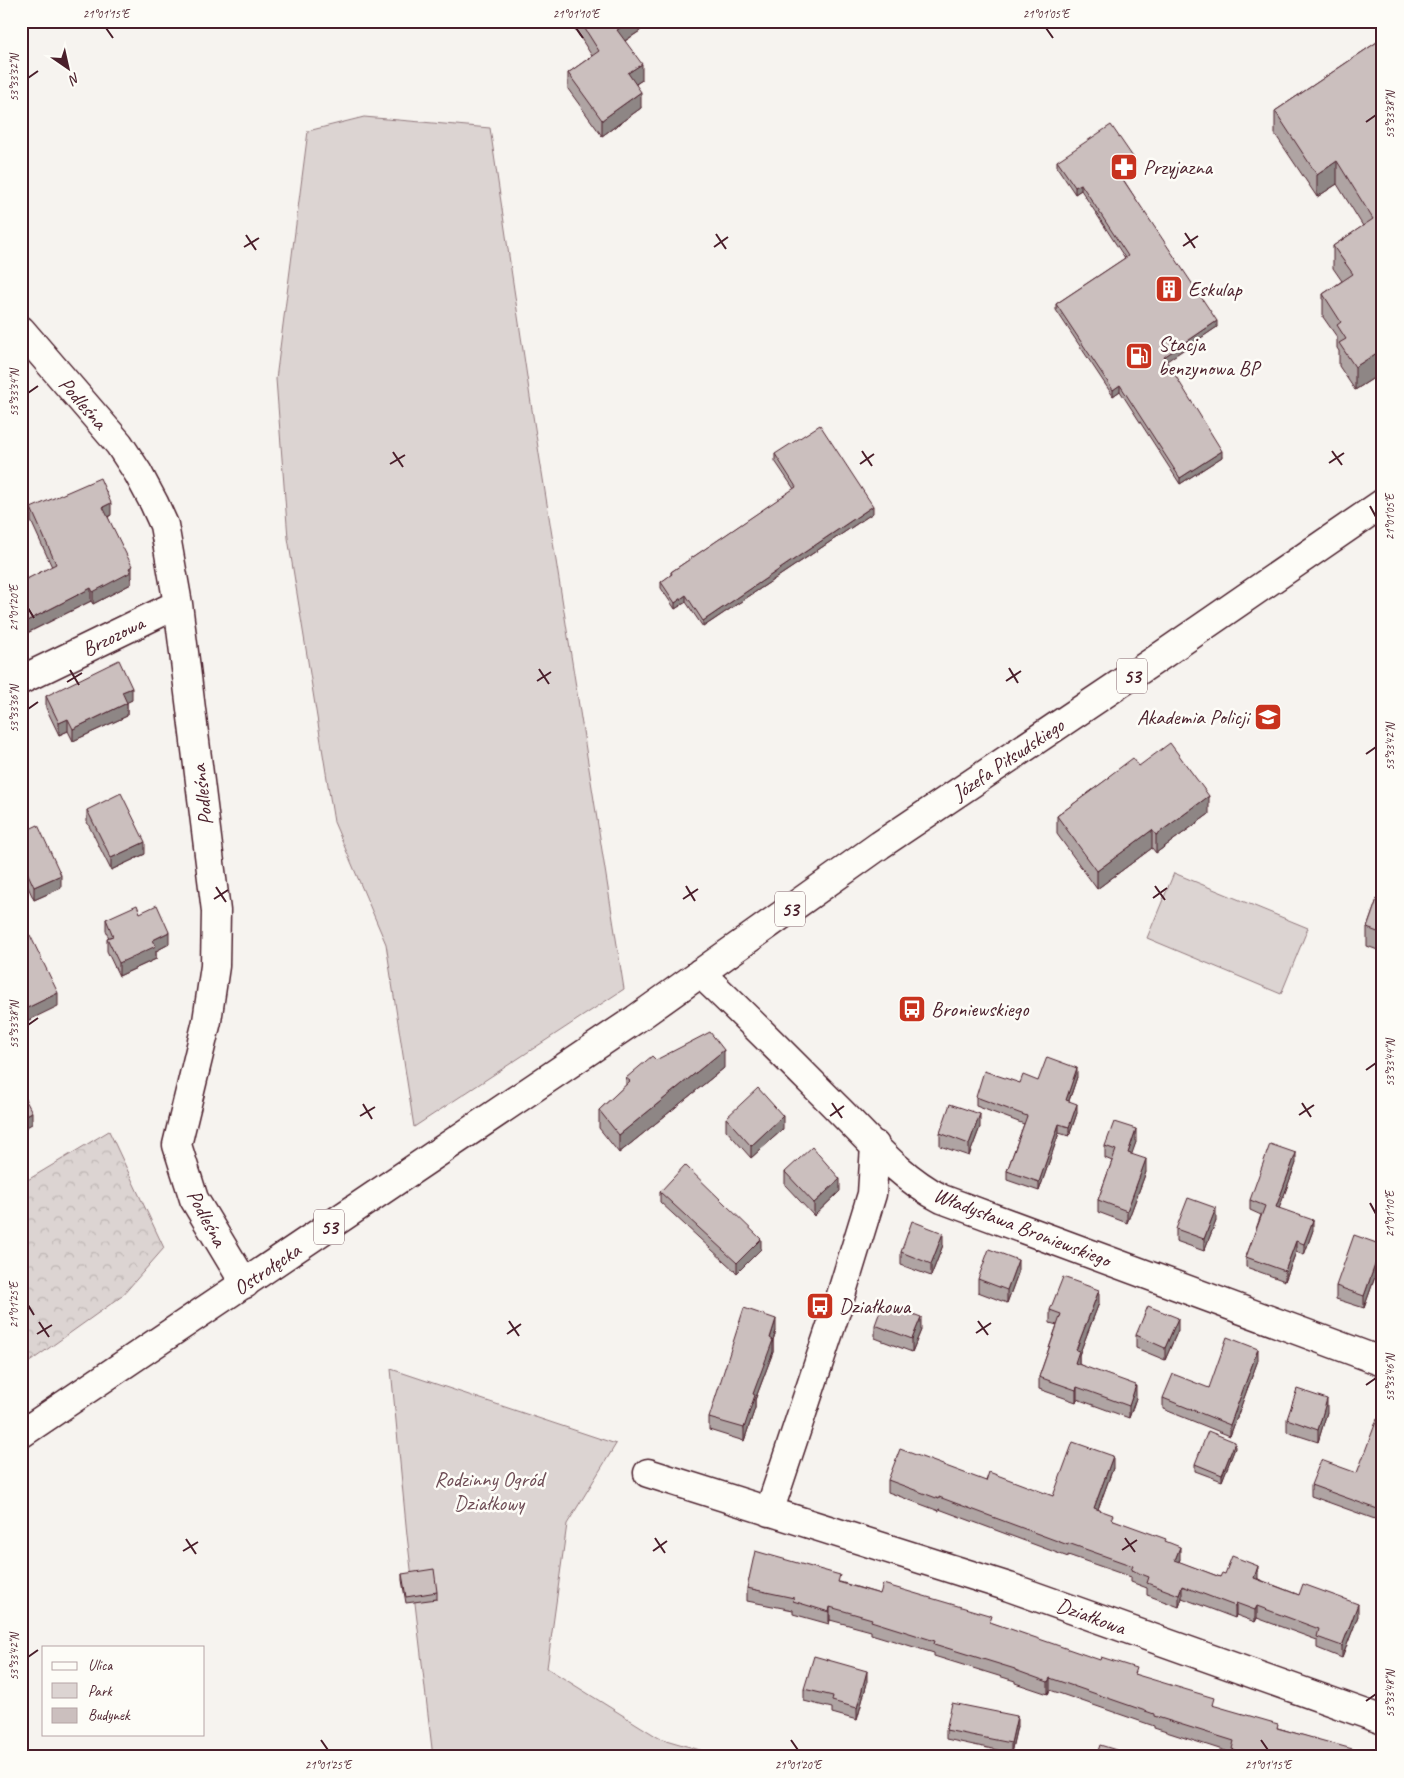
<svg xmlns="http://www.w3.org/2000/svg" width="1404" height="1778" font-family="Caveat,sans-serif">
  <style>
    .forest { fill: url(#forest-crowns); stroke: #937a7e }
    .green { fill: #dcd4d2; stroke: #937a7e }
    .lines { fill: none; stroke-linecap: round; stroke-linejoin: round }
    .minor-casing { stroke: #4a1f2b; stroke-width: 31 }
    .primary-casing { stroke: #4a1f2b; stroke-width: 31 }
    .minor { stroke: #fdfcf7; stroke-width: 28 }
    .primary { stroke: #fdfcf7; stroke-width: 28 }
    .wall { fill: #afa4a3; stroke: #4a1f2b }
    .shaded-wall { fill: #8e8685; stroke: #4a1f2b }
    .building { fill: #cbbfbe; stroke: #4a1f2b }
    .ticks { fill: none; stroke: #4a1f2b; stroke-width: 2 }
    .labels { text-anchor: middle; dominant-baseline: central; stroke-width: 5; stroke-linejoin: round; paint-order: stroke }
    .shield { fill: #fdfcf7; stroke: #806168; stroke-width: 1 }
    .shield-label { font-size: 20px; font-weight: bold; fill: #4a1f2b }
    .poi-label { font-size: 21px; fill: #4a1f2b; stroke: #fdfcf7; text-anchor: start }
    .street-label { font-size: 21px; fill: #4a1f2b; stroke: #fdfcf7 }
    .park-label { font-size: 21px; fill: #6e4c55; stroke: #fdfcf7 }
    .neatline { fill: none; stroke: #4a1f2b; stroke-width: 2 }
    .ticks-label { font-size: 12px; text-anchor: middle; fill: #4a1f2b }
  </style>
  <defs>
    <pattern id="forest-crowns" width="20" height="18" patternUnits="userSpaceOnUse" patternTransform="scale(1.25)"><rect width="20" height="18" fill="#dcd4d2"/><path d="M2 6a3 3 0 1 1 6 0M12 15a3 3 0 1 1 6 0" fill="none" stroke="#beb6b4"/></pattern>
  </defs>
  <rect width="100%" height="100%" fill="#f6f3ef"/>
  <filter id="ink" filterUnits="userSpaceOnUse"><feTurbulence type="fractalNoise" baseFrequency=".02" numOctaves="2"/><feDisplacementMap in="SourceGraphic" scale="10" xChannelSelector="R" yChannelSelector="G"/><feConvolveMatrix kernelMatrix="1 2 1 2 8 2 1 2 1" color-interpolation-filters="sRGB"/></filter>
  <g filter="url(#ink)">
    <path class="forest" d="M109 1131 164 1248 122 1296 21 1368V1184Z"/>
    <path class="green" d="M364 117 490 128 530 397 624 989 414 1127 386 944 334 822 288 538 276 379 308 131Z
      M1174 873 1308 928 1281 994 1147 938Z
      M391 1369 616 1444 567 1524 547 1668 659 1738 724 1757H433L407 1535Z"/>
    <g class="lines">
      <g class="minor-casing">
        <path id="minor" d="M21 330 119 444 138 473 154 503 164 525 178 604 216 911 215 966 207 1021 177 1145 194 1199 245 1284
          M21 680 178 604
          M700 973C748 1018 793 1064 839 1110 871 1142 901 1178 942 1199L1383 1362
          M648 1473 1009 1587 1383 1720
          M769 1512 837 1308 872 1194 875 1145"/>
      </g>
      <g class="primary-casing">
        <path id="primary" d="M21 1434 636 1019 880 845 1155 660 1383 503"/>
      </g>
      <use href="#minor" class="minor"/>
      <use href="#primary" class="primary"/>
    </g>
    <path class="wall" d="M570 21H640V31L625 41 642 80 636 84 641 108 602 136 568 89V73L592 56Z
      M1383 38V372L1355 390 1339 366V351L1337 348V337L1323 317V294L1342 281 1333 268V246L1363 226 1337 184 1317 197 1275 134V111Z
      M1057 161 1135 167 1121 176 1217 327 1166 361 1222 457 1180 484 1120 391 1113 396 1056 310V304L1125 258 1081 190 1075 194 1057 167Z
      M775 454 873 513 703 627 686 602 675 609 661 588V582L671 575V572L794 489 775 461Z
      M31 508 111 515 108 517 132 578 131 579V584L93 604 91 601 21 636V582L52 567 31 521Z
      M46 696 132 700 127 702V716L73 741 68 731 59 735 46 708Z
      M1139 766 1209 814 1156 853 1152 848 1097 889 1057 834V816L1109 778V776Z
      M87 810 145 854 111 870 87 822Z
      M21 833 61 888 34 900 21 872Z
      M1383 882V952L1367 946V928Z
      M140 913 169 944 156 951V959L119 976 107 951V938H109L106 931V919Z
      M656 1060 724 1068 619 1153 599 1128V1110L626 1085V1078Z
      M1077 1077 1069 1101 1077 1113 1069 1136 1059 1133 1039 1191 1007 1180V1171L1024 1124 976 1106V1097L1020 1083Z
      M726 1118 783 1129 751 1158 726 1130Z
      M980 1127 969 1156 940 1146V1133Z
      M1136 1142 1131 1154 1146 1172 1127 1223 1098 1212V1200L1112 1161 1105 1158V1146Z
      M1296 1163 1279 1208 1313 1230 1304 1255 1296 1252 1285 1281 1246 1267V1257L1261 1215 1250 1210V1200Z
      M785 1172 840 1191 814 1216 785 1185Z
      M660 1192 761 1249 737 1273 660 1202Z
      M1216 1221 1204 1251 1176 1241V1229Z
      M943 1245 931 1276 901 1265V1252Z
      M1382 1257 1364 1308 1336 1299V1286Z
      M1018 1273 1007 1303 978 1292V1279Z
      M1099 1303 1079 1355V1364L1136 1398 1129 1418 1077 1399 1076 1402 1039 1389V1377L1057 1325 1050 1323V1310Z
      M875 1325 921 1330 912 1352 875 1338Z
      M1178 1330 1165 1360 1136 1348V1335Z
      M776 1331 773 1340V1352L755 1400V1408L744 1441 709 1430V1418Z
      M1258 1360 1230 1436 1163 1409V1398L1209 1388Z
      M1327 1412 1318 1442 1287 1432V1419Z
      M1383 1421V1522L1311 1496V1485L1357 1473Z
      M1235 1448 1222 1481 1195 1471V1464Z
      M1113 1468 1098 1509 1113 1520 1166 1542 1180 1559 1179 1562 1220 1577 1225 1574 1258 1578V1579L1299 1595 1358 1616 1342 1658 1317 1648V1640L1257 1618 1255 1622 1236 1615 1235 1618 1182 1598 1179 1607 1147 1595V1588L1131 1582V1577L1068 1555V1557L939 1509V1511L888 1492V1480L986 1481 1053 1496Z
      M402 1574 437 1592V1599L406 1603 402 1580Z
      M840 1582 880 1594 992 1623 1136 1675 1214 1706 1278 1728 1374 1757H1232V1753L1154 1728V1726L1050 1690 1048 1694 1015 1683V1681L934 1656V1653L871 1634V1631L830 1620 829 1624 793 1614V1610L747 1601V1588Z
      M867 1683 857 1720 832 1713V1708L804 1701V1689Z
      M1017 1726 1011 1753 946 1739V1730Z"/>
    <path class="shaded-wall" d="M630 21H640V31L617 46V30Z
      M642 64V80L628 89V73Z
      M641 92V108L602 136V120Z
      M1135 160V167L1118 178V172Z
      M1337 161V184L1317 197V175Z
      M1081 184V190L1075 194V187Z
      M1217 321V327L1164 363V357Z
      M1383 349V372L1355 390V367Z
      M1120 385V391L1113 396V390Z
      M1222 451V457L1180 484V478Z
      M111 503V515L103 519V507Z
      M873 506V513L703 627V621Z
      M132 566V578L131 579V584L93 604V592Z
      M91 588V601L21 636V624Z
      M686 595V602L675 609V603Z
      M132 688V700L122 705V692Z
      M127 703V716L73 741V729Z
      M68 719V731L59 735V723Z
      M25 745V757L21 759V746Z
      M1209 796V814L1156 853V835Z
      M1152 830V848L1097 889V871Z
      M145 842V854L111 870V858Z
      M61 875V888L34 900V887Z
      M169 932V944L156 951V959L119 976V963L153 940Z
      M58 993V1006L21 1024V1011Z
      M724 1050V1068L619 1153V1135Z
      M1077 1068V1077L1066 1109V1100Z
      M1077 1104V1113L1069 1136V1127Z
      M32 1112V1124L21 1130V1118Z
      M980 1114V1127L969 1156V1144Z
      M783 1116V1129L751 1158V1146Z
      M1059 1124V1133L1039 1191V1182Z
      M1136 1129V1142L1128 1165V1153Z
      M1296 1153V1163L1276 1217V1207Z
      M1146 1159V1172L1127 1223V1211Z
      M840 1179V1191L814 1216V1203Z
      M1216 1208V1221L1204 1251V1239Z
      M1313 1220V1230L1304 1255V1244Z
      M943 1233V1245L931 1276V1264Z
      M761 1239V1249L737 1273V1263Z
      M1296 1241V1252L1285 1281V1271Z
      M1382 1245V1257L1364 1308V1296Z
      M1018 1260V1273L1007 1303V1290Z
      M1099 1290V1303L1079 1355V1364L1075 1375 1076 1350Z
      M921 1317V1330L912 1352V1339Z
      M1178 1318V1330L1165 1360V1348Z
      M776 1319V1331L773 1340V1352L755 1400V1408L744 1441V1428L753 1394Z
      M1258 1349V1360L1230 1436V1425Z
      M1136 1385V1398L1129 1418V1406Z
      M1077 1387V1399L1076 1402V1390Z
      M1327 1399V1412L1318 1442V1430Z
      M1235 1442V1448L1222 1481V1475Z
      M1113 1456V1468L1094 1520V1508Z
      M1180 1547V1559L1175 1572V1560Z
      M1258 1566V1578L1254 1590V1578Z
      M1182 1586V1598L1179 1607V1595Z
      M1236 1603V1615L1235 1618V1606Z
      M1358 1604V1616L1342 1658V1646Z
      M1257 1606V1618L1255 1622V1610Z
      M830 1607V1620L829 1624V1612Z
      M867 1671V1683L857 1720V1708Z
      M1050 1678V1690L1048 1694V1682Z
      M1017 1716V1726L1011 1753V1743Z"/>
    <path class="building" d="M580 21H630L617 30 642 64 628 73 641 92 602 120 568 73 599 51Z
      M1383 38V349L1355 367 1339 343 1346 339 1337 325 1341 322 1323 294 1353 274 1333 246 1373 219 1337 161 1317 175 1275 111Z
      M1111 125 1135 160 1118 172 1217 321 1164 357 1222 451 1180 478 1120 385 1113 390 1056 304 1128 256 1081 184 1075 187 1057 161Z
      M820 425 873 506 703 621 686 595 675 603 661 582 672 574 671 572 796 487 775 454Z
      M100 478 111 503 103 507 132 566 129 568 131 572 93 592 91 588 21 624V582L56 564 31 508Z
      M119 660 132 688 122 692 127 703 73 729 68 719 59 723 46 696Z
      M21 737 25 745 21 746Z
      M1170 743 1209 796 1156 835 1152 830 1097 871 1057 816 1110 777 1109 776 1133 758 1139 766Z
      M121 793 145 842 111 858 87 810Z
      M38 825 61 875 34 887 21 859V833Z
      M1383 882V934L1367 928Z
      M137 905 140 913 157 905 169 932 153 940 156 946 119 963 107 938 113 936 106 919Z
      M30 935 58 993 21 1011V939Z
      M710 1032 724 1050 619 1135 599 1110 630 1081 626 1078 652 1056 656 1060Z
      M1047 1057 1077 1068 1066 1100 1077 1104 1069 1127 1059 1124 1039 1182 1007 1171 1027 1116 976 1097 984 1071 1020 1083 1023 1075 1038 1081Z
      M758 1088 783 1116 751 1146 726 1118Z
      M21 1091 32 1112 21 1118Z
      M950 1104 980 1114 969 1144 940 1133Z
      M1114 1122 1136 1129 1128 1153 1146 1159 1127 1211 1098 1200 1116 1150 1105 1146Z
      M1270 1144 1296 1153 1276 1207 1313 1220 1304 1244 1296 1241 1285 1271 1246 1257 1265 1206 1250 1200Z
      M812 1147 840 1179 814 1203 785 1172Z
      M685 1165 761 1239 737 1263 660 1192Z
      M1188 1198 1216 1208 1204 1239 1176 1229Z
      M912 1221 943 1233 931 1264 901 1252Z
      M1354 1235 1382 1245 1364 1296 1336 1286Z
      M989 1249 1018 1260 1007 1290 978 1279Z
      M1063 1277 1099 1290 1076 1350 1079 1351 1075 1363 1136 1385 1129 1406 1077 1387 1076 1390 1039 1377 1061 1314 1050 1310Z
      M883 1303 921 1317 912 1339 875 1325Z
      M1148 1306 1178 1318 1165 1348 1136 1335Z
      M744 1308 776 1319 770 1338 773 1340 753 1394 755 1395 744 1428 709 1418Z
      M1227 1337 1258 1349 1230 1425 1163 1398 1173 1374 1209 1388Z
      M1297 1389 1327 1399 1318 1430 1287 1419Z
      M1377 1419 1383 1421V1511L1311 1485 1321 1460 1357 1473Z
      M1208 1431 1235 1442 1222 1475 1195 1464Z
      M1073 1442 1113 1456 1094 1508 1113 1515 1111 1519 1166 1539 1165 1541 1180 1547 1175 1560 1220 1577 1222 1573 1225 1574 1232 1556 1258 1566 1254 1578 1299 1595 1303 1584 1358 1604 1342 1646 1317 1637 1319 1629 1257 1606 1255 1610 1236 1603 1235 1606 1182 1586 1179 1595 1147 1583 1149 1577 1131 1570 1133 1566 1068 1543V1545L939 1497V1499L888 1480 900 1449 986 1481 989 1472 1053 1496Z
      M755 1551 840 1575 838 1582 880 1594 883 1584 992 1616 990 1622 1100 1660 1101 1657 1136 1668 1134 1674 1214 1698 1212 1705 1278 1724 1277 1728 1356 1750 1374 1757H1258L1232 1749 1234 1741 1154 1716V1714L1050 1678 1048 1682 1015 1670V1669L934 1644 935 1641 871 1621 872 1619 830 1607 829 1612 793 1601 794 1598 747 1588Z
      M434 1569 437 1592 406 1597 402 1574Z
      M814 1656 867 1671 857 1708 832 1701 833 1696 804 1689Z
      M952 1703 1017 1716 1011 1743 946 1730Z
      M1100 1745 1139 1757H1096Z"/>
  </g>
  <path class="ticks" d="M106 28 113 38M576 28 583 38M1046 28 1053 38M28 78 38 71M1366 122 1376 115M1185 233 1195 248M716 234 726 249M246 235 256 250M1183 246 1198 236M244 247 259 238M714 247 728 237M28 393 38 386M862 451 872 466M1332 451 1342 465M393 452 403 467M1329 463 1344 453M390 464 405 455M860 464 874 454M1370 506 1376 517M28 608 34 618M1009 668 1018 683M539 669 549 684M70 670 79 685M537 681 551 672M1006 681 1021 671M67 682 82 673M28 709 38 702M1366 754 1376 747M686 886 695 901M1155 886 1165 900M216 887 226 902M1153 898 1167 888M214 899 228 890M683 899 698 889M28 1025 38 1018M1366 1070 1376 1063M832 1103 842 1118M1302 1103 1311 1117M363 1104 372 1119M1299 1115 1314 1105M360 1116 375 1107M830 1116 844 1106M1370 1203 1376 1214M28 1305 34 1315M509 1321 519 1336M978 1321 988 1335M39 1322 49 1337M976 1333 991 1323M37 1334 52 1325M507 1334 521 1324M1366 1385 1376 1378M655 1538 665 1553M1125 1538 1135 1552M186 1539 196 1554M1122 1550 1137 1540M183 1551 198 1542M653 1551 667 1541M28 1657 38 1650M1366 1701 1376 1694M321 1740 328 1750M791 1740 798 1750M1261 1740 1268 1750"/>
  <defs>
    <g id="pharmacy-square" transform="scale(1.4375)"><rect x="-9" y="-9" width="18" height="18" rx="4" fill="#c8321e" stroke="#fdfcf7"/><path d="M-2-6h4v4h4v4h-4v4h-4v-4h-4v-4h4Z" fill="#fff"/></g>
    <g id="building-square" transform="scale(1.4375)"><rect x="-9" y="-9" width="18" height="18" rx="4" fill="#c8321e" stroke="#fdfcf7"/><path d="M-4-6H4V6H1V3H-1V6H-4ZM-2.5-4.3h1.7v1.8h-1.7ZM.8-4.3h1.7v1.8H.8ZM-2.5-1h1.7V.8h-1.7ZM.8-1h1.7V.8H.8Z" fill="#fff"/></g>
    <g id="fuel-square" transform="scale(1.4375)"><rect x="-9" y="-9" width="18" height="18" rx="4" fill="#c8321e" stroke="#fdfcf7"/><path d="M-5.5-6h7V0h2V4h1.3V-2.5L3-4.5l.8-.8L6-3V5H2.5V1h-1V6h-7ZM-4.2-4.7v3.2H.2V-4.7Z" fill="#fff"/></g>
    <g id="university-square" transform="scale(1.4375)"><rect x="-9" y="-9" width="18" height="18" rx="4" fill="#c8321e" stroke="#fdfcf7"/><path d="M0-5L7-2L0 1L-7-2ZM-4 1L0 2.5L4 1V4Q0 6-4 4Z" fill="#fff"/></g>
    <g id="bus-square" transform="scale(1.4375)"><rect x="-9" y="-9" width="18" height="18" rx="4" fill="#c8321e" stroke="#fdfcf7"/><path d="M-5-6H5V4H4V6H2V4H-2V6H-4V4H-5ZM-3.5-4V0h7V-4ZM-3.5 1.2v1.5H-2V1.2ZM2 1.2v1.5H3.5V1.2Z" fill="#fff"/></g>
  </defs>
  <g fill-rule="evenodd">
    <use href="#pharmacy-square" x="1124" y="167"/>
    <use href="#building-square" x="1169" y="289"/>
    <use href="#fuel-square" x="1139" y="356"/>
    <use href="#university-square" x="1268" y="717"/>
    <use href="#bus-square" x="912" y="1009"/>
    <use href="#bus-square" x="820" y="1306"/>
  </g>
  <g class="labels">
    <g class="shield">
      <rect x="1117" y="658.5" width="30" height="35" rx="4"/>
      <rect x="775" y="891.5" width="30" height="35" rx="4"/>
      <rect x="314" y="1209.5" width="30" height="35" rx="4"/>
    </g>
    <g class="shield-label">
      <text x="1132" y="676">53</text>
      <text x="790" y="909">53</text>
      <text x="329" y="1227">53</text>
    </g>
    <g class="poi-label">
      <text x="1143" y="167">Przyjazna</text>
      <text x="1188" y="289">Eskulap</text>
      <text x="1158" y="344">Stacja<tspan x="1158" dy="24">benzynowa BP</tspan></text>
      <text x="1249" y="717" text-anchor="end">Akademia Policji</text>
      <text x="931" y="1009">Broniewskiego</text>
      <text x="839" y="1306">Działkowa</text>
    </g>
    <g class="street-label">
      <text transform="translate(83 403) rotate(49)">Podleśna</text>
      <text transform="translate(113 636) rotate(-26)">Brzozowa</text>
      <text transform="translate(1008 759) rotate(-34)">Józefa Piłsudskiego</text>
      <text transform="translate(202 795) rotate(-97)">Podleśna</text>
      <text transform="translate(207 1218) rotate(62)">Podleśna</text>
      <text transform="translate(1022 1227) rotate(21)">Władysława Broniewskiego</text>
      <text transform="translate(267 1269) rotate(-34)">Ostrołęcka</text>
      <text transform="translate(1091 1616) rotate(20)">Działkowa</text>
    </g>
    <g class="park-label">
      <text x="489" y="1479">Rodzinny Ogród<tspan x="489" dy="24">Działkowy</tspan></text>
    </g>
  </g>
  <rect width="1404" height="1778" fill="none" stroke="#fdfcf7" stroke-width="55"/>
  <rect x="42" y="1646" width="162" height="90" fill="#fdfcf7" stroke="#b5a4a5"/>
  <rect x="52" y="1662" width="25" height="8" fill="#fdfcf7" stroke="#b5a4a5"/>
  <text x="88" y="1670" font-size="15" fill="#4a1f2b">Ulica</text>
  <rect x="52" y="1683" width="25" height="15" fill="#dcd4d2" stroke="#b5a4a5"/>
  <text x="88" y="1696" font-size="15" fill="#4a1f2b">Park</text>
  <rect x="52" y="1708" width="25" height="15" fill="#cbbfbe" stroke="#b5a4a5"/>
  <text x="88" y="1720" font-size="15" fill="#4a1f2b">Budynek</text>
  <g transform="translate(68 68) rotate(146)" stroke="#fdfcf7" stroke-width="4" paint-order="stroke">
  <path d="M0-4L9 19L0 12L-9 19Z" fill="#4a1f2b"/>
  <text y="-8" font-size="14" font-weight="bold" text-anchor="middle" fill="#4a1f2b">N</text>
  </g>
  <rect x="28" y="28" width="1348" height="1722" class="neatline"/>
  <g class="ticks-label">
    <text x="106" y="18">21°01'15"E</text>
    <text x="576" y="18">21°01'10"E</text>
    <text x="1046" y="18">21°01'05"E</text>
    <text transform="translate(14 78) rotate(-90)" y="4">53°33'32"N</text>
    <text transform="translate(1390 115) rotate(-90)" y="4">53°33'38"N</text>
    <text transform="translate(14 393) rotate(-90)" y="4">53°33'34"N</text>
    <text transform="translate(1390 517) rotate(-90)" y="4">21°01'05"E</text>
    <text transform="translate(14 608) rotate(-90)" y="4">21°01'20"E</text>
    <text transform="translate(14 709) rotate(-90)" y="4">53°33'36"N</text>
    <text transform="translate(1390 747) rotate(-90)" y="4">53°33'42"N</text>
    <text transform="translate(14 1025) rotate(-90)" y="4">53°33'38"N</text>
    <text transform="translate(1390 1063) rotate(-90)" y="4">53°33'44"N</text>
    <text transform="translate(1390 1214) rotate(-90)" y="4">21°01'10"E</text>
    <text transform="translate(14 1305) rotate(-90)" y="4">21°01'25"E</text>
    <text transform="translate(1390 1378) rotate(-90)" y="4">53°33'46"N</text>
    <text transform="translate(14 1657) rotate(-90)" y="4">53°33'42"N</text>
    <text transform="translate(1390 1694) rotate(-90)" y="4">53°33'48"N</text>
    <text x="328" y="1769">21°01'25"E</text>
    <text x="798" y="1769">21°01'20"E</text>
    <text x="1268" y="1769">21°01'15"E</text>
  </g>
</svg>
